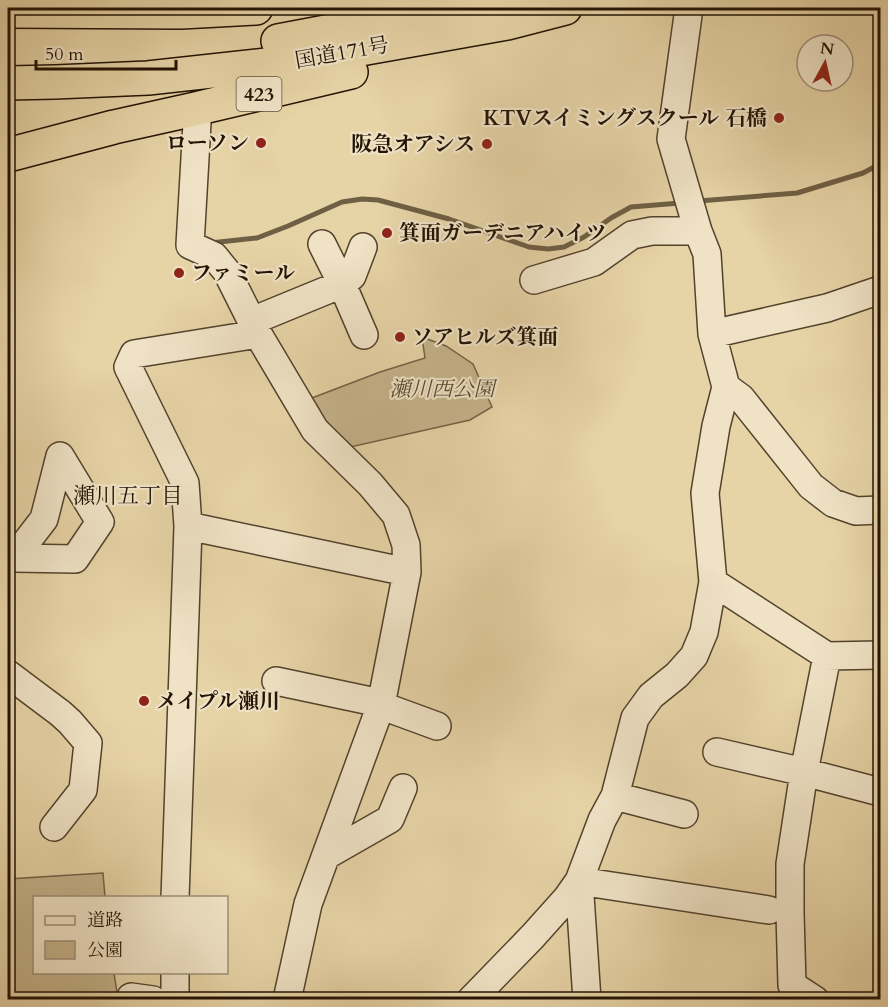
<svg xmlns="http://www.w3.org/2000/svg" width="888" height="1007" font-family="Cardo,'Noto Serif JP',serif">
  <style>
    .green { fill: #c5b28a; stroke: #746247; stroke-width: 1.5 }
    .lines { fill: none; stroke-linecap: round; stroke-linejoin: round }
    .stream { stroke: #6f5f44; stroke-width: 5 }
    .minor-casing { stroke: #53432c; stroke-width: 30 }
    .highway-casing { stroke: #221304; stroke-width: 36 }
    .minor { stroke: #efe2c5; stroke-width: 27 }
    .highway { stroke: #e6d3a6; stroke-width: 33 }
    .poi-dot { fill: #8f2418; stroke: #efe2c5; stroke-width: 2 }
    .labels { text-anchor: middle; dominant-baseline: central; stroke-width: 4.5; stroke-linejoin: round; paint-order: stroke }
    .shield { fill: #efe2c5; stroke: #60513e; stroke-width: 1.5 }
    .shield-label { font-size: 20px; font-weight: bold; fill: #221304 }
    .street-label { font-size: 21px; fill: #221304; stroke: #efe2c5 }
    .poi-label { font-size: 21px; font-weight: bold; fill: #221304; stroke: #efe2c5; text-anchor: start }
    .park-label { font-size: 21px; font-style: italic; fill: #5b4b33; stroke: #efe2c5 }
    .neighbourhood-label { font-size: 22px; fill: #221304; stroke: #efe2c5 }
  </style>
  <rect width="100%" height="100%" fill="#e6d3a6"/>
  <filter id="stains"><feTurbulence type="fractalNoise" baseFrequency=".00333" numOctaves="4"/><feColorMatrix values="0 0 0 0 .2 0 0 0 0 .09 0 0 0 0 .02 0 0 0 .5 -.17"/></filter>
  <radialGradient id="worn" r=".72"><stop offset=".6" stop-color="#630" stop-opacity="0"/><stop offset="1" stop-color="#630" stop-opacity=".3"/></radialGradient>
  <path class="green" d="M422 337 446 346 473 364 492 407 470 420 346 448 334 439 312 398 380 372 425 358Z
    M103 873 105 897 34 898V972L114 973 118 999H8V879Z"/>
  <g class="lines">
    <path class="stream" d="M699 201 797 193 863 173 880 164
      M210 243 257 238 288 226 342 202 362 199 378 200 449 219 529 247 548 249 564 247 584 237 611 218 631 207 680 203"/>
    <g class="minor-casing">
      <path id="minor" d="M195 109 197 123 190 245 214 256 227 272 258 334 315 430 370 484 396 515 406 545 407 572 381 705 308 904 287 1000
        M322 244 342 284 352 276 363 247
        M534 280 594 262 632 235 652 231H698
        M252 321 342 284 364 335
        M712 334 827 308 880 290
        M726 387 741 398 811 486 833 503 856 511 880 510
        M188 526 407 572
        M8 557 14 558 75 559 100 522 60 456 44 519 14 558
        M713 582 827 656 880 655
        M8 674 60 713 70 722 88 743 83 790 54 827
        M276 681 366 700 437 726
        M717 752 804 772 880 792
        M615 796 684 814
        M327 855 390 819 403 788
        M175 898 187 557 188 526 185 483 128 367 134 354 258 334
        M175 972V1000
        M131 997 153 1000
        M471 1000 533 936 567 898 579 881 602 820 615 796 635 718 651 696 677 675 694 656 704 632 713 582 705 493 716 426 726 387 712 334 707 254 698 231 671 139 689 8
        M587 1000 579 881 769 910
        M815 1000 792 985 790 913V864L804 772 827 656"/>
    </g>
    <g class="highway-casing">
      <path id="highway" d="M8 11 181 12 256 8
        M278 41 453 8
        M8 83 55 82 148 78 276 64 507 23 565 8
        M8 155 114 127 195 109 351 72"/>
    </g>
    <use href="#minor" class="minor"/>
    <use href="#highway" class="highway"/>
  </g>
  <g class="poi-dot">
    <circle cx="779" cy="118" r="6"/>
    <circle cx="261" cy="143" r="6"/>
    <circle cx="487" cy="144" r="6"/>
    <circle cx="387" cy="233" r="6"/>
    <circle cx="179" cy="273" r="6"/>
    <circle cx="400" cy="337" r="6"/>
    <circle cx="144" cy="701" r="6"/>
  </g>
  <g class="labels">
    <rect class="shield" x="236.5" y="77" width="45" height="34" rx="4.5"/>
    <g class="shield-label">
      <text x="259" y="94">423</text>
    </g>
    <g class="street-label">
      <text transform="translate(342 53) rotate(-10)">国道171号</text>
    </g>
    <g class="poi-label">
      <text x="767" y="118" text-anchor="end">KTVスイミングスクール 石橋</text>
      <text x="249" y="143" text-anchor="end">ローソン</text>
      <text x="475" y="144" text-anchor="end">阪急オアシス</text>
      <text x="399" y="233">箕面ガーデニアハイツ</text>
      <text x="191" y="273">ファミール</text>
      <text x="412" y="337">ソアヒルズ箕面</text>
      <text x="156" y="701">メイプル瀬川</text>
    </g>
    <g class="park-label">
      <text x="442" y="389">瀬川西公園</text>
    </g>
    <g class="neighbourhood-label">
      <text x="128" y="496">瀬川五丁目</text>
    </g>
  </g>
  <rect width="888" height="1007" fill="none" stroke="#e6d3a6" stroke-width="30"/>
  <rect x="9" y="9" width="870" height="989" fill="none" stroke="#221304" stroke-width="3"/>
  <rect x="15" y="15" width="858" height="977" fill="none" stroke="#221304" stroke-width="1.5"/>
  <rect x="33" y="896" width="195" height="78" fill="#efe2c5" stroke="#9d8f78" stroke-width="1.5"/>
  <rect x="45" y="916" width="30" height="9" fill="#efe2c5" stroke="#9d8f78" stroke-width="1.5"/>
  <text x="87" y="926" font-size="18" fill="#221304">道路</text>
  <rect x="45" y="941" width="30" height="18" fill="#c5b28a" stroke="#9d8f78" stroke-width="1.5"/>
  <text x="87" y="956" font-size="18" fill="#221304">公園</text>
  <g transform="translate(825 63) rotate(8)"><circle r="28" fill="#efe2c5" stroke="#9d8f78" stroke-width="1.5"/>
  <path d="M0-4.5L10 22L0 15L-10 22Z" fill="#8f2418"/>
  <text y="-9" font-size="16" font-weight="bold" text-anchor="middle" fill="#221304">N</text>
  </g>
  <path d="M36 60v9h140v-9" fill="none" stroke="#221304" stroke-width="3"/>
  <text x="45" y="60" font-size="18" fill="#221304" stroke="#efe2c5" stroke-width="4.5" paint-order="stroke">50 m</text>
  <rect width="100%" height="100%" filter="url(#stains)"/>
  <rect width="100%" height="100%" fill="url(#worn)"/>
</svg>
